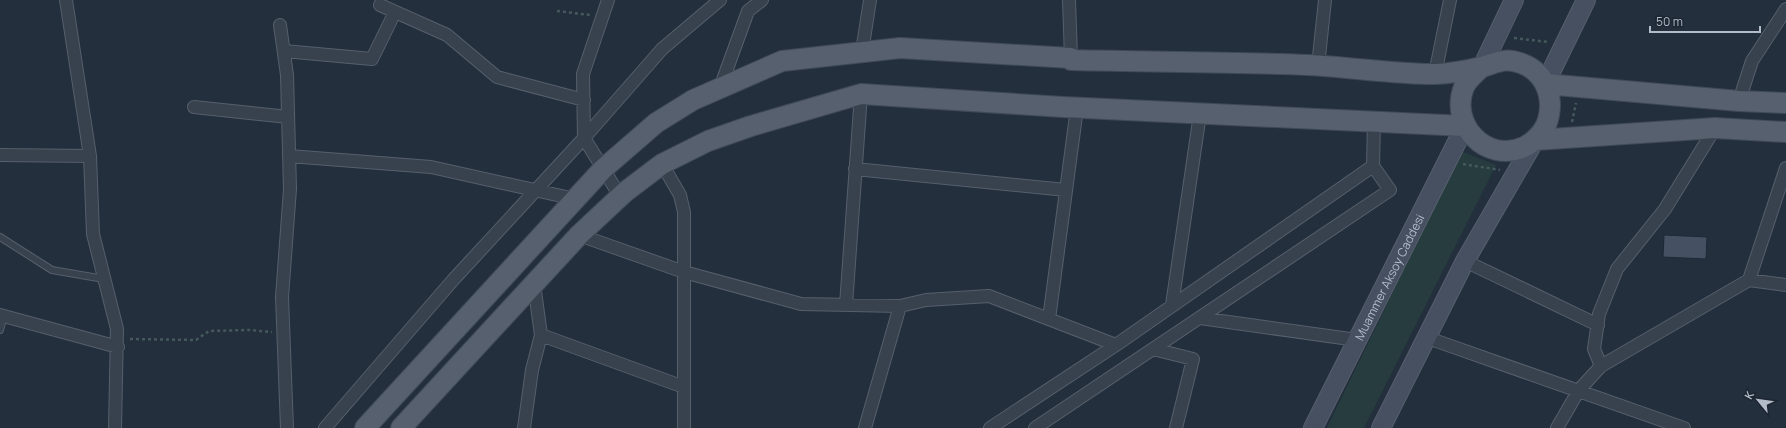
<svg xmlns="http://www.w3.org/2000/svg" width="1786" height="428" font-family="Manrope,sans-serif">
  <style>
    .green { fill: #263c3f }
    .building { fill: #455162; stroke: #1f2835 }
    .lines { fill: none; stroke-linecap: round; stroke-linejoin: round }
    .lane-casing { stroke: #565f6c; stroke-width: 8 }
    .street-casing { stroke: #565f6c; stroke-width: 14 }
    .secondary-casing { stroke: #565f6c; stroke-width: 20 }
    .primary-casing { stroke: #414a57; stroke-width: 22 }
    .path { stroke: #44595c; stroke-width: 2.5; stroke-dasharray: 3 3; stroke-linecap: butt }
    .lane { stroke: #38414e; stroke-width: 6 }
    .street { stroke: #38414e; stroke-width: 12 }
    .secondary { stroke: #465061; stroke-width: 18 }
    .primary { stroke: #56606e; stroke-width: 20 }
    .labels { text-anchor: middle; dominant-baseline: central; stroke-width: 3; stroke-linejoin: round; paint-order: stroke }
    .street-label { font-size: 12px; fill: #b4bcc9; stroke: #1d2633 }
  </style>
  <rect width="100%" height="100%" fill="#242f3e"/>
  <path class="green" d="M1461 151 1496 165 1364 428H1327Z"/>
  <path class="building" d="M1664 235 1707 237 1706 259 1663 257Z"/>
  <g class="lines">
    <g class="lane-casing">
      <path id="lane" d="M0 237 52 270 104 279
        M0 330 4 315"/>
    </g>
    <g class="street-casing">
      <path id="street" d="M1069 0 1071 58
        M380 5 447 35 497 77 584 100
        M280 25 287 75 290 189 282 297 287 428
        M284 51 372 59 395 12
        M862 52 870 0
        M1318 66 1325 0
        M1435 74 1450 0
        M720 88 748 11 762 0
        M1739 101 1752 61 1786 9
        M194 107 288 117
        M0 155 90 156 66 0
        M90 156 93 234 117 329 115 428
        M289 156 431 167 575 199
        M662 164 680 195 684 212V428
        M855 169 1066 190
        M620 196 584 138 662 49 720 0
        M579 235 684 272 801 304 900 306 926 300 989 296 1116 345
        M1465 261 1598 325
        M1749 280 1786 168
        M846 305 861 94
        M1172 305 1200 114
        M0 315 118 347
        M1200 318 1357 340
        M1049 319 1077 108
        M541 335 684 387
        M1425 337 1684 428
        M1153 349 1193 359 1176 428
        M1601 366 1594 349 1599 314 1617 269 1665 209 1715 128
        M325 428 453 280 584 138 583 74 608 0
        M524 428 532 370 541 335 534 284
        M865 428 900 306
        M990 428 1116 345 1373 166
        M1035 428 1390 190 1373 166 1374 122
        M1557 428 1579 390 1601 366 1749 280 1786 285"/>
    </g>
    <g class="secondary-casing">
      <g id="secondary">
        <path d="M1482 67 1514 0"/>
        <path d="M1545 84 1586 0"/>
        <path id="s1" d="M1313 428 1465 126"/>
        <path d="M1381 428 1465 261 1535 140"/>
      </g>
    </g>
    <g class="primary-casing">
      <path id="primary" d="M1545 84 1739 101 1786 103
        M1535 140 1715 128 1786 132
        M365 428 603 169 656 123 693 100 782 61 900 48 1071 58V60C1150 62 1229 62 1308 65 1350 67 1392 74 1434 74 1447 74 1470 70 1482 67 1499 62 1505 57 1523 64 1544 72 1553 95 1549 115 1547 129 1536 141 1524 147 1486 164 1449 124 1464 87 1468 79 1475 73 1482 67
        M401 428 579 235 625 192 662 164 708 141 751 126 861 94 1063 107 1465 126"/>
    </g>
    <path class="path" d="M557 11 590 15
      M1514 38 1548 42
      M1572 122 1576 103
      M1463 164 1500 170
      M130 339 196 340 209 331 249 330 272 332"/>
    <use href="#lane" class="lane"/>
    <use href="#street" class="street"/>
    <use href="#secondary" class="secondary"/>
    <use href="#primary" class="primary"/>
  </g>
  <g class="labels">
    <g class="street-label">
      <text stroke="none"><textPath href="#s1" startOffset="169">Muammer Aksoy Caddesi</textPath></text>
    </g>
  </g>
  <g transform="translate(1758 400) rotate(299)" stroke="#1d2633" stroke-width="3" paint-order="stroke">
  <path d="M0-3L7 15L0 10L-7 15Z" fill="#b4bcc9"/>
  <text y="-6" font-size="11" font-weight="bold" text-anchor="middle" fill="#b4bcc9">K</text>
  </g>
  <path d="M1650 26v6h110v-6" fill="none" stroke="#b4bcc9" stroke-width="2"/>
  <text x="1656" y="26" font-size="12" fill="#b4bcc9" stroke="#1d2633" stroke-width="3" paint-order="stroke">50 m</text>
</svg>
